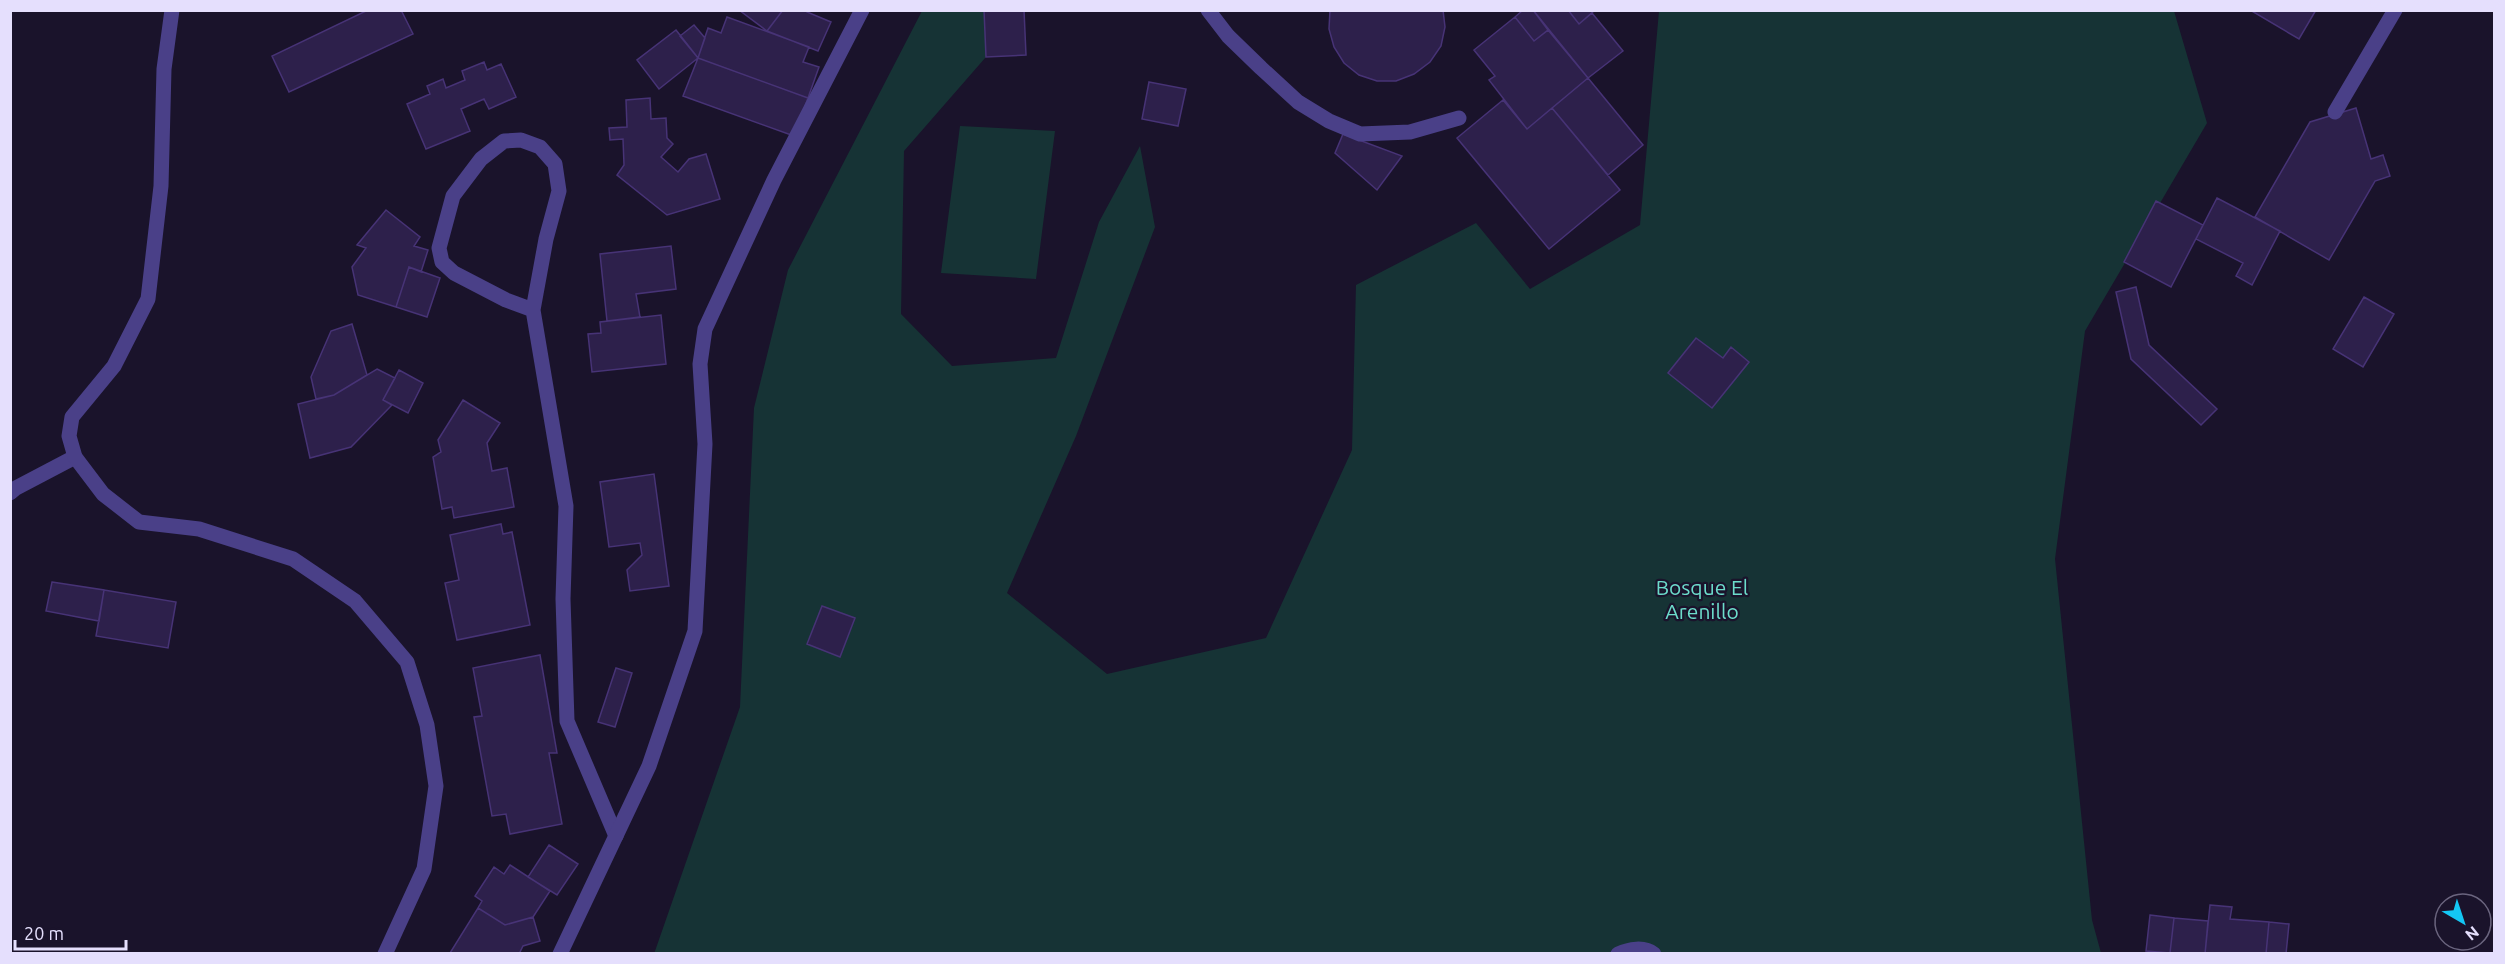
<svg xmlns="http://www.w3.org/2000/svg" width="2505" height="964" font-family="Ubuntu,sans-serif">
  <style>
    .green { fill: #163335 }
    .building { fill: #2d204b; stroke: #473376; stroke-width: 1.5 }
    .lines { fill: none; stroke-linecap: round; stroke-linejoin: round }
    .service { stroke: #4a4088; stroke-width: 15 }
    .minor { stroke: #4a4088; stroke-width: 15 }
    .labels { text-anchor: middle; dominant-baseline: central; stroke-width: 4.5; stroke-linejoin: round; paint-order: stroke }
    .park-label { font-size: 21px; fill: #6cdccb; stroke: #1a132b }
  </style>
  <rect width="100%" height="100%" fill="#1a132b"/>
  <path class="green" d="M922 11H1026L904 151 901 314 952 366 1056 358 1099 222 1140 146 1155 227 1076 436 1007 593 1107 674 1266 638 1352 450 1356 285 1476 223 1530 289 1640 225 1659 11H2174L2207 123 2085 331 2055 559 2092 920 2101 953 654 954 740 707 754 408 788 270Z
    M960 126 1055 131 1036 279 941 273Z"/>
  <path class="building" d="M368 10H401L413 34 289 92 272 56Z
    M739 10H783L767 31Z
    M783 10H807V12L831 22 818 51 767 31Z
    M984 10H1024L1026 55 986 57Z
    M1443 10 1445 27 1441 46 1430 62 1414 74 1396 81H1377L1359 75 1344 63 1334 47 1329 29 1330 10Z
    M1523 10H1533L1548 30 1534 41 1515 17Z
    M1533 10H1568L1579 24 1592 13 1623 51 1588 78Z
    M1568 10H1595L1579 24Z
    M2250 10H2316L2299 39Z
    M727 17 809 47 803 62 819 67 808 98 698 58 708 28 721 33Z
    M1515 17 1534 41 1548 30 1588 78 1527 129 1489 80 1495 76 1474 50Z
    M694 25 705 38 698 58 680 36Z
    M676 30 698 58 659 89 637 60Z
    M698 58 808 98 794 136 683 96Z
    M484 62 487 70 501 64 516 97 489 109 484 99 461 109 470 131 426 149 407 104 430 94 427 86 443 79 446 88 465 80 462 71Z
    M1588 78 1643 145 1608 175 1552 108Z
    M1149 82 1186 89 1178 126 1142 119Z
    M650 98 651 119 666 118 667 138 673 144 661 157 678 172 689 159 706 154 720 199 667 215 617 175 624 165 623 139 610 140 609 128 627 127 626 100Z
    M1503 100 1527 129 1552 108 1620 190 1549 249 1457 138Z
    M2356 108 2371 159 2383 155 2390 176 2375 181 2329 260 2255 217 2310 122Z
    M1343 134 1402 156 1377 190 1335 153Z
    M2217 198 2280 231 2252 285 2236 276 2243 263 2196 239Z
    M2156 201 2203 225 2171 287 2124 262Z
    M386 210 420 237 414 246 428 250 421 272 409 267 396 307 358 295 352 267 366 248 357 245Z
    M671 246 676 289 636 294 640 317 607 321 600 254Z
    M409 267 440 278 427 317 396 307Z
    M2136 287 2149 345 2217 409 2201 425 2131 359 2116 292Z
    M2364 297 2394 314 2363 367 2333 349Z
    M661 315 666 364 592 372 588 334 601 333 600 322Z
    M352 324 367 375 334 395 316 399 311 377 331 331Z
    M1696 338 1723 358 1731 347 1749 362 1712 408 1668 373Z
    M377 369 395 378 383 400 392 405 351 447 310 458 298 404 334 395Z
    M399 370 423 383 408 413 383 400Z
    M463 400 500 423 487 443 492 471 507 468 514 507 454 518 452 507 442 509 433 457 441 452 438 440Z
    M654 474 669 586 630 591 627 570 642 555 640 543 609 547 600 482Z
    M501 524 503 534 512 532 530 625 457 640 445 583 459 580 450 535Z
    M52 582 104 590 99 621 46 611Z
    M104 590 176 602 168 648 96 636Z
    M822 606 855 618 840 657 807 644Z
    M540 655 557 753H549L562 824 510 834 506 814 492 816 474 717 482 716 473 668Z
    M616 668 632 673 615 727 598 722Z
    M549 845 578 864 557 895 528 877Z
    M510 865 550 891 533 917 505 925 478 908 482 901 475 896 494 867 504 874Z
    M2210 905 2232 907 2230 919 2269 922 2266 954H2205Z
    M478 908 505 925 533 917 540 941 523 946 519 954 450 953Z
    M2150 915 2174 918 2170 953 2146 951Z
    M2174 918 2208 921 2205 954 2170 953Z
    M2269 922 2289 924 2286 954H2266Z"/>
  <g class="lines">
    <path class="service" d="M1208 10 1228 36 1261 68 1298 102 1329 121 1360 134 1410 132 1459 118
      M2335 112 2395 10
      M533 310 506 300 454 273 442 262 439 248 453 196 481 159 504 141 521 140 540 147 555 164 559 191 546 239 533 310 566 506 563 599 567 721 616 836
      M10 493 16 488 75 457"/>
    <path class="minor" d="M172 10 164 69 161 186 148 299 114 366 72 417 69 436 75 457 103 494 139 522 199 529 293 559 355 601 407 662 427 725 436 786 424 869 385 954
      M560 954 649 766 695 631 705 444 700 364 705 329 774 180 862 10
      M1618 954C1629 949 1644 946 1654 954"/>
  </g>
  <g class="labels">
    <g class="park-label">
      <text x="1702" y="587">Bosque El<tspan x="1702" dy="24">Arenillo</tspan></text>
    </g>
  </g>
  <rect width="2505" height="964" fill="none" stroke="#e5dffd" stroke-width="24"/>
  <g transform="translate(2463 922) rotate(141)"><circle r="28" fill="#1a132b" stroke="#6b657f" stroke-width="1.5"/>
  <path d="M0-4.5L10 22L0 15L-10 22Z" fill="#14c7f4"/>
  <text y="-9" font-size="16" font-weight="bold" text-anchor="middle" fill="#e5dffd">N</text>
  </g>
  <path d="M15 940v9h111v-9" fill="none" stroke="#e5dffd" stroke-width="3"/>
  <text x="24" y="940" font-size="18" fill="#e5dffd" stroke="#1a132b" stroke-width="4.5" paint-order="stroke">20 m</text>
</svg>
